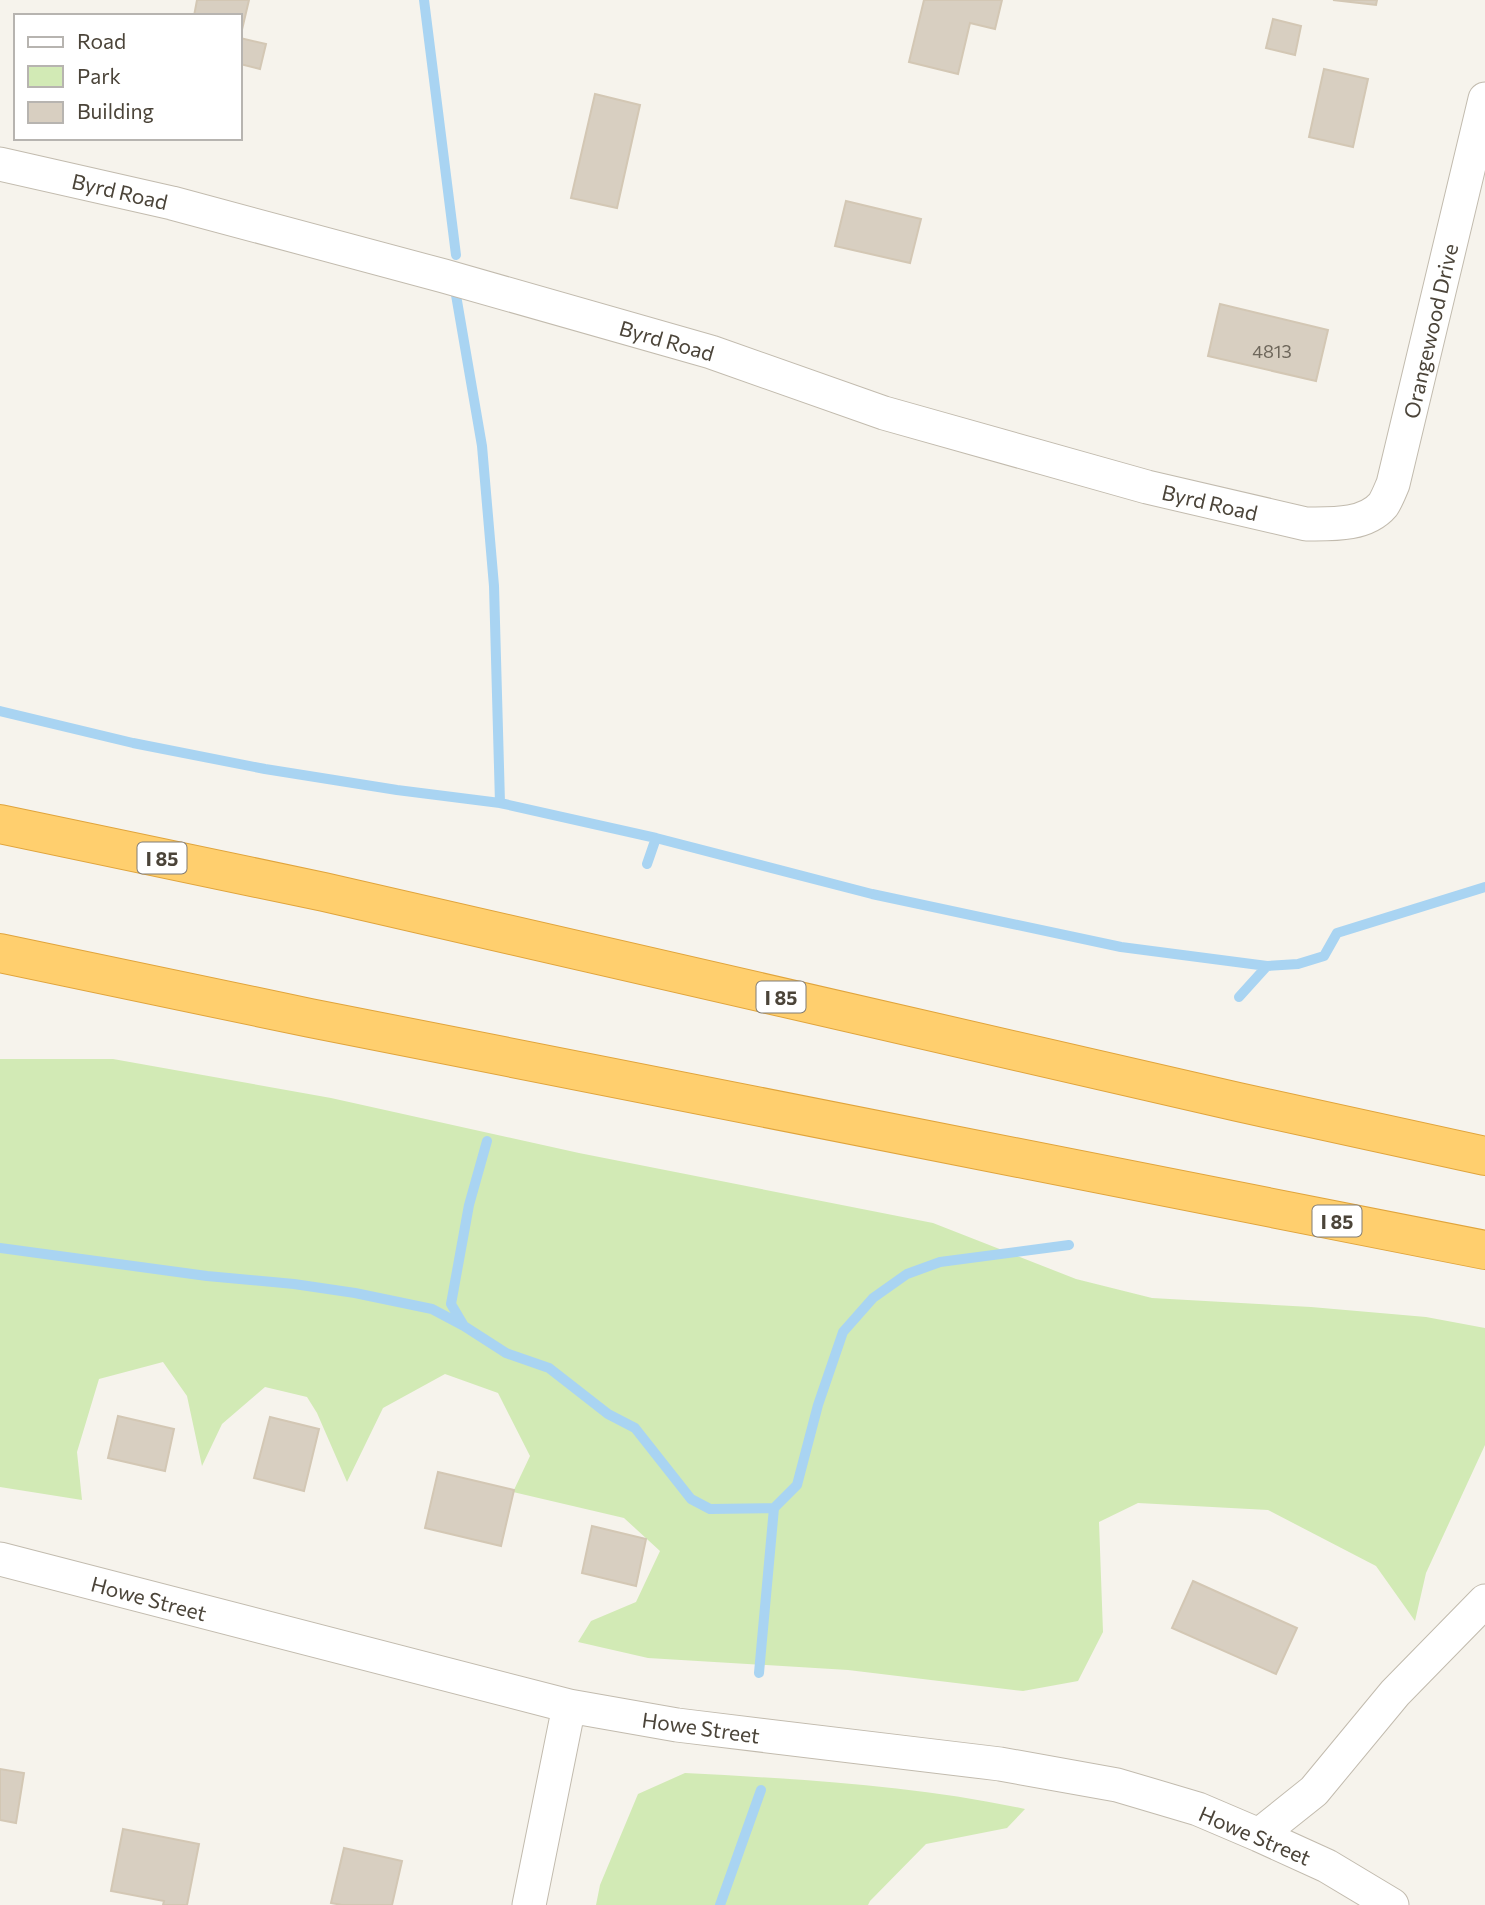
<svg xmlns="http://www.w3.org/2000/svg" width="1485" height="1905" font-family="Commissioner,sans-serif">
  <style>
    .green { fill: #d2eab5 }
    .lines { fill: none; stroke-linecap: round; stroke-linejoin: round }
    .stream { stroke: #a9d4f2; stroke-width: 10 }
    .building { fill: #d8cfc1; stroke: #d3c7b4; stroke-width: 2 }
    .minor-casing { stroke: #c2bbae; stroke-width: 35 }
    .highway-casing { stroke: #e0a43c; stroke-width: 40 }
    .minor { stroke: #fff; stroke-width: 33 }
    .highway { stroke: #ffcf6e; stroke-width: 38 }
    .labels { text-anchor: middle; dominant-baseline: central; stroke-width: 5; stroke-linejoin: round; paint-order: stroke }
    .number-label { font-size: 18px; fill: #6e675b }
    .shield { fill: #fff; stroke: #817c74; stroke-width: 2 }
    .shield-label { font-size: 19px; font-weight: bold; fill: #4b4439 }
    .street-label { font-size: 21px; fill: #4b4439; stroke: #fff }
  </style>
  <rect width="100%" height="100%" fill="#f6f3ec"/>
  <path class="green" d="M0 1059H113L331 1098 579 1153 933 1223 1076 1279 1152 1298 1311 1307 1426 1317 1485 1328V1445L1426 1573 1415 1621 1376 1566 1268 1510 1138 1503 1099 1522 1103 1632 1078 1681 1023 1691 848 1670 648 1658 578 1642 591 1621 636 1602 660 1551 624 1518 513 1492 530 1456 498 1393 445 1374 383 1408 347 1482 317 1413 307 1397 265 1387 222 1424 202 1466 187 1396 163 1362 99 1379 77 1452 82 1500 0 1487Z
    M685 1773C799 1779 913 1785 1025 1809L1007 1828 926 1844 870 1901 868 1905H596L600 1885 638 1794Z"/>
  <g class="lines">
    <path class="stream" d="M424 0 456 255
      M456 295 482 446 494 586 500 803
      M0 711 133 743 265 769 397 790 500 803 656 838 872 894 1121 947 1267 966
      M647 864 656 838
      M1239 997 1267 966 1298 964 1324 956 1337 933 1485 887
      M487 1141 469 1205 451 1304 464 1326 506 1353 549 1368 608 1414 635 1428 691 1499 710 1509 774 1508
      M0 1248 207 1276 294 1284 355 1293 432 1309 464 1326
      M759 1673 774 1508 797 1485 818 1405 843 1332 873 1298 907 1274 940 1262 1069 1245
      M720 1905 761 1790"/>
  </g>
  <path class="building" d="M197 0H249L240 38 266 44 260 69 240 64V16H194Z
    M924 0H1002L995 29 970 23 958 74 909 62Z
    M1333 0H1377L1376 5Z
    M1273 19 1301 26 1295 55 1266 48Z
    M1324 69 1368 79 1353 147 1309 137Z
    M595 94 640 105 617 208 571 198Z
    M846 201 921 219 910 263 835 246Z
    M1220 304 1328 330 1316 381 1208 356Z
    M118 1416 174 1429 165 1471 108 1458Z
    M270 1417 319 1429 304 1491 254 1478Z
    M438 1472 514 1490 501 1546 425 1528Z
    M592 1526 646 1539 636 1586 582 1573Z
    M1193 1581 1297 1628 1276 1674 1172 1628Z
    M0 1769 24 1773 16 1823 0 1820Z
    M123 1829 199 1844 187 1905H163L164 1901 111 1891Z
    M344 1848 402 1861 392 1905H342L331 1903Z"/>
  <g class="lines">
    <g class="minor-casing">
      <path id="minor" d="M0 164 172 203 444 276 711 352 884 413 1147 487 1306 524C1331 524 1365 526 1383 505 1387 499 1390 491 1393 484L1485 99
        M0 1559 569 1706 677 1725 1000 1764 1117 1785 1198 1809 1259 1835 1327 1866 1392 1905
        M1259 1835 1314 1791 1395 1693 1485 1601
        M529 1905 569 1706"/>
    </g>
    <g class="highway-casing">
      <path id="highway" d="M0 824 324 892 1238 1102 1485 1156
        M0 953 310 1018 1485 1250"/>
    </g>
    <use href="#minor" class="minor"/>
    <use href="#highway" class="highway"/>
  </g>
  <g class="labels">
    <g class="number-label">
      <text x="1272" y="351">4813</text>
    </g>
    <g class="shield">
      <rect x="137.5" y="842.5" width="49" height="31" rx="5"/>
      <rect x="756.5" y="981.5" width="49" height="31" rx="5"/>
      <rect x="1312.5" y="1205.5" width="49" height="31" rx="5"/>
    </g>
    <g class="shield-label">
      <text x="162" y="858">I 85</text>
      <text x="781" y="997">I 85</text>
      <text x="1337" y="1221">I 85</text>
    </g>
    <g class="street-label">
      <text transform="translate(120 191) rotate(13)">Byrd Road</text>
      <text transform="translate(1430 331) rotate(-77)">Orangewood Drive</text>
      <text transform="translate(667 340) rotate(16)">Byrd Road</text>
      <text transform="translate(1210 502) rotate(13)">Byrd Road</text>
      <text transform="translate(149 1598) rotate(15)">Howe Street</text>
      <text transform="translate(701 1727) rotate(8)">Howe Street</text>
      <text transform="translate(1255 1835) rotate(23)">Howe Street</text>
    </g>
  </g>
  <rect x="14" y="14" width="228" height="126" fill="#ffffff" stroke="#b7b4b0" stroke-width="2"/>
  <rect x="28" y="37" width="35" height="10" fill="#ffffff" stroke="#b7b4b0" stroke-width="2"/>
  <text x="77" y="49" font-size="21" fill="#4b4439">Road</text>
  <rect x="28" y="66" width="35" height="21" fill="#d2eab5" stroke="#b7b4b0" stroke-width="2"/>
  <text x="77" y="84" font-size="21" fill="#4b4439">Park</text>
  <rect x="28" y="102" width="35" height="21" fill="#d8cfc1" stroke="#b7b4b0" stroke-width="2"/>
  <text x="77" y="119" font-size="21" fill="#4b4439">Building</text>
</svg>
